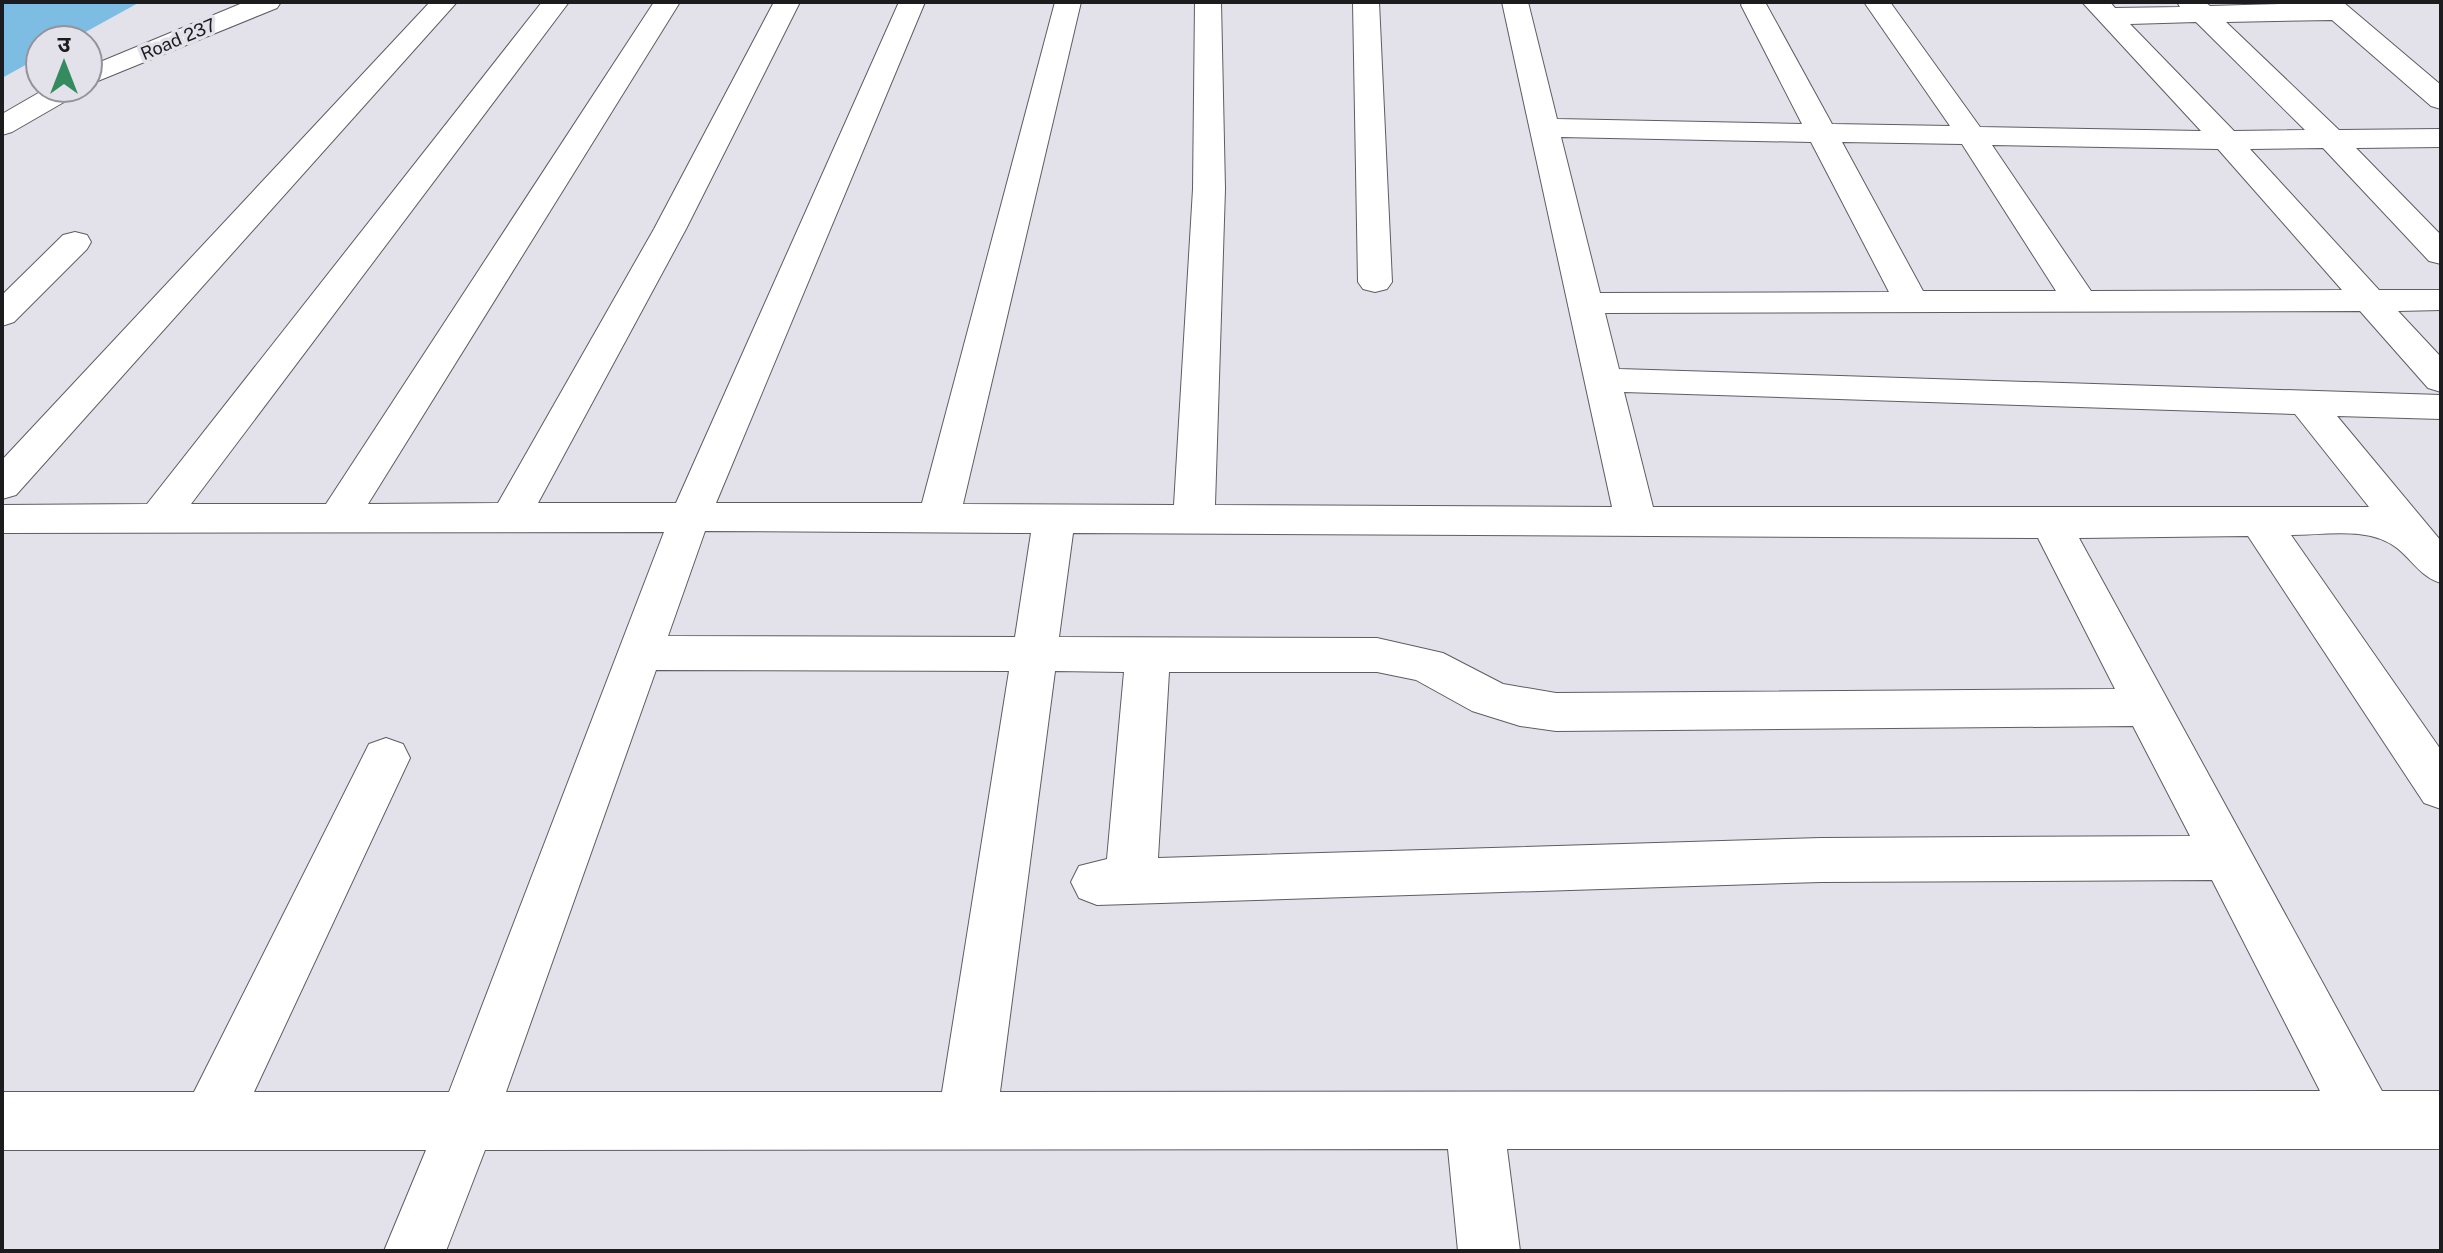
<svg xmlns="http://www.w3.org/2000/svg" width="2443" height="1253" font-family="'Public Sans','Noto Sans Devanagari',sans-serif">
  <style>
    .water { fill: #7dbde3 }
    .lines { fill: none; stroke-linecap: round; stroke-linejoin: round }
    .street-casing { stroke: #5e5d64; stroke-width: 2 }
    .secondary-casing { stroke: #5e5d64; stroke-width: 2 }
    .street { fill: #fff; fill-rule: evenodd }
    .secondary { fill: #fff; fill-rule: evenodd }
    .labels { text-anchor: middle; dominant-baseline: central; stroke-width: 7; stroke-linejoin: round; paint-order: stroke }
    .far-street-label { font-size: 18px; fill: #1c1c1e; stroke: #e3e2eb }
  </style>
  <rect width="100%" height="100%" fill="#e3e2eb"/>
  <path class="water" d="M2 2H140L71 40H40V57L2 78Z"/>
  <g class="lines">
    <g class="street-casing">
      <path id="street" d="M430 2H457L16 495 2 499V460Z
        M542 2H569L191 504H326L654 2H680L368 504 498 503 654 229 774 2H800L686 229 538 503H676L899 2H925L716 503H922L1055 2H1081L963 504 1174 505 1193 189 1195 2H1221L1225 189 1215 505 1612 507 1502 2H1528L1557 119 1802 124 1741 5 1743 2H1765L1832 124 1950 126 1864 2H1890L1980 127 2201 131 2082 2H2110L2115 8 2180 7 2177 2H2205L2210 6 2343 2 2441 85V109L2431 106 2332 20 2226 22 2339 130 2441 129V147L2356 148 2441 235V264L2429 261 2323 148 2250 149 2379 290H2441V310L2398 311 2441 357V392L2428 388 2360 311 1605 313 1619 369 2441 395V419L2337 416 2441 541V583C2421 577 2413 561 2397 548 2369 526 2325 535 2291 535L2441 750V809L2424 803 2248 536 2079 538 2382 1091H2441V1149H1507L1520 1251H1458L1448 1149 485 1150 446 1251H384L426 1150H2V1092H194L369 744 386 738 403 744 410 758 254 1092H449L664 532 2 533V505L147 504ZM2196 22 2305 130 2234 131 2130 24ZM1561 137 1811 142 1889 292 1600 293ZM1842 142 1962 144 2056 291H1923ZM1992 145 2218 149 2342 290 2091 291ZM1624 392 2295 414 2369 507H1653ZM705 531 1031 533 1015 637 668 636ZM1073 533 2038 538 2115 689 1556 693 1503 684 1443 653 1377 638 1059 637ZM656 670 1009 671 942 1092H506ZM1055 671 1124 672 1107 859 1079 866 1071 882 1079 898 1097 905 1821 882 2212 880 2320 1091 1000 1092ZM1169 672H1377L1416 680 1472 711 1520 726 1556 731 2133 726 2190 836 1821 838 1158 858Z
        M1353 2H1379L1392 282 1387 289 1375 292 1363 289 1358 282Z
        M75 232 87 235 91 242 87 249 14 322 2 326V295L63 235Z"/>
    </g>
    <g class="secondary-casing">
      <path id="secondary" d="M245 2H281L277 8 88 85V67Z
        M47 88H82L78 94 12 132 2 135V114Z"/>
    </g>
    <use href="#street" class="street"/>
    <use href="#secondary" class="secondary"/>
  </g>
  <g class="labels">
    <g class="far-street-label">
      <text transform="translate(178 39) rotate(-23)">Road 237</text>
    </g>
  </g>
  <rect width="2443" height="1253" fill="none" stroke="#1c1c1e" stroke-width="8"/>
  <g transform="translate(64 64)"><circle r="38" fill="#e3e2eb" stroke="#939399" stroke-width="2"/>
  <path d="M0-6L14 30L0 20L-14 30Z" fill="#338b5f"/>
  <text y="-12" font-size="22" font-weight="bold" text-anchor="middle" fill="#1c1c1e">उ</text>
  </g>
</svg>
